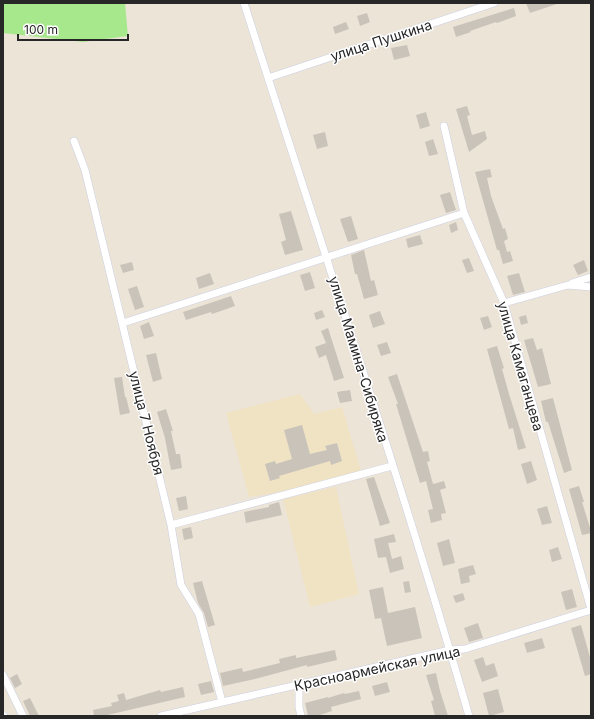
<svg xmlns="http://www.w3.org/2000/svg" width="594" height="719" font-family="Inter,sans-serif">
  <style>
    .education { fill: #f0e3c4 }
    .green { fill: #a8e88d }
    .building { fill: #c9c3ba }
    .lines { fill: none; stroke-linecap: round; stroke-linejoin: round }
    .minor-casing { stroke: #cccfe2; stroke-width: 8 }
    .minor { stroke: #fff; stroke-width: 7 }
    .labels { text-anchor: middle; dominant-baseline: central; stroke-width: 3; stroke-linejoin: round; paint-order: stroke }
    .street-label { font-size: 14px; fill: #272727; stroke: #fff }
  </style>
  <rect width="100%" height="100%" fill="#ece4d7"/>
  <path class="education" d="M300 394 314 414 342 407 361 471 280 492 249 497 226 413Z
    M336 487 359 594 310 607 283 499Z"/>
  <path class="green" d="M3 3H125L128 36 83 42 3 33Z"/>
  <path class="building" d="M526 3H557V4L530 13Z
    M514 8 516 16 497 23 496 22 470 31 471 32 456 37 453 27Z
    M367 13 370 22 360 26 357 16Z
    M346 22 349 29 335 34 333 27Z
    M407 45 410 56 394 60 391 48Z
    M467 106 470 115 467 116 472 135 485 131 487 139 469 152 456 109Z
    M426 112 430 126 420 129 416 115Z
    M325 132 328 146 317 149 313 135Z
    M433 139 438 154 429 156 425 142Z
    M490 169 492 177 487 178 491 196 503 229 505 228 508 239 504 241 507 252 510 251 513 261 503 264 499 250H497L475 172Z
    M450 192 456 210 446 213 440 195Z
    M291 211 303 250 285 255 281 242 286 240 279 214Z
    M351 216 358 239 348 242 340 219Z
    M456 222 458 230 451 233 449 225Z
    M420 235 423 244 408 248 406 239Z
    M364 250 371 281 374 280 378 295 364 299 357 274H355L351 255Z
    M469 258 474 271 467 273 462 260Z
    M584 260 588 271 578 275 573 265Z
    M132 262 134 270 123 273 120 265Z
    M310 272 315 288 305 291 300 275Z
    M210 273 214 284 199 289 196 278Z
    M519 273 525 292 513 295 507 276Z
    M137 286 144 307 135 310 128 289Z
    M231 296 235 306 212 314 211 312 186 320 183 312Z
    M322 310 325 317 316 320 314 313Z
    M380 311 385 324 373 328 369 315Z
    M526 315 528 323 521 325 519 317Z
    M488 316 492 327 484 330 480 318Z
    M149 322 154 336 144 339 140 326Z
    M328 328 344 378 334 381 326 355 319 358 315 347 326 343 321 331Z
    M533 338 537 350 542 348 551 384 538 387 524 340Z
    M387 342 391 353 381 356 377 345Z
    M497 346 504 368 502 369 509 394 526 448 518 450 513 428 509 429 487 349Z
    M156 353 162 379 153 382 146 355Z
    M397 374 423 452 428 451 430 461 427 462 433 484 444 481 446 488 440 490 446 513 441 514 442 520 431 523 428 510 433 509 426 481 420 483 396 404H398L388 377Z
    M122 377 125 397H126L130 413 120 415 114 378Z
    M350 390 352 401 340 403 337 392Z
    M553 398 572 470 564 473 548 422H546L541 401Z
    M166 409 173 431H171L176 454H180L182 468 171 470 165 438 157 412Z
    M302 425 310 454 327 450 325 446 337 443 342 461 331 465 330 461 279 476 280 478 270 481 265 464 275 461 276 464 292 459 284 430Z
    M531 461 537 480 527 484 521 464Z
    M374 477 390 523 380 526 366 479Z
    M579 486 584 502H582L591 531V533L582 535 569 489Z
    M186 496 188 509 179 511 176 498Z
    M279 502 282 515 246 523 244 512 269 507V505Z
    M547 506 552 523 542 525 537 509Z
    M191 527 193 538 184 540 182 529Z
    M394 534 396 542 388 543 392 559 401 556 404 569 390 573 386 557 378 558 374 539Z
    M449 539 455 563 443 566 437 543Z
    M558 547 562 559 552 562 549 550Z
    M473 565 476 574 469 576 470 582 461 584 458 569Z
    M202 581 215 625 208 627 204 613 198 603 193 583Z
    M409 581 411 592 405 593 403 582Z
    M383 587 388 613 415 607 422 638 387 646 381 618 375 619 369 590Z
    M572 589 577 607 566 610 561 592Z
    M463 593 465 600 456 603 453 596Z
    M478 623 483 638 469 642 464 628Z
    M581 625 591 661V674L585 676 571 628Z
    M542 638 545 648 527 653 524 643Z
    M335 650 337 660 307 667V665L255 679 223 686 220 673 242 668 243 672 280 663 279 659 296 655V658Z
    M483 657 486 666 494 663 498 676 482 682 474 660Z
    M436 673 440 691 448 716H435L431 701 434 700 426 675Z
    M17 674 22 684 15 688 10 678Z
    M211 681 214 692 201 695 198 684Z
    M387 682 390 692 375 696 372 686Z
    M183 687 185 697 103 716H94L93 710 112 706 111 703 119 701 117 695 124 693 126 700 160 690 161 692Z
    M498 689 504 712 489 716 483 693Z
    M359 691 361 699 331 707 332 711 317 716H308L305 703 328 697V698L344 693 345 694Z
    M30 698 39 716H30L23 701Z"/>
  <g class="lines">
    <g class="minor-casing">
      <path id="minor" d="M244 3C320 241 400 477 469 716
        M268 78 494 3
        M444 126 464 213 504 303 591 609
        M74 141 85 170 171 525 181 585 199 614 222 702
        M572 283 591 277
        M504 303 568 285 591 287
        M123 323 464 213
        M171 525 392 466
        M3 675 23 716
        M299 685V707L301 716
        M3 715 4 716
        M161 716 450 650 465 649 591 610"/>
    </g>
    <use href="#minor" class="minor"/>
  </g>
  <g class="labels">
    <g class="street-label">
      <text transform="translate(381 40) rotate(-18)">улица Пушкина</text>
      <text transform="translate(359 359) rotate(73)">улица Мамина-Сибиряка</text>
      <text transform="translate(521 366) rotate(74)">улица Камаганцева</text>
      <text transform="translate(147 423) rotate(76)">улица 7 Ноября</text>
      <text transform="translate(377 668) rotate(-12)">Красноармейская улица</text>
    </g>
  </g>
  <rect width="594" height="719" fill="none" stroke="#272727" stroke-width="8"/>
  <path d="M18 34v6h110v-6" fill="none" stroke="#272727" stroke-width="2"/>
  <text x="24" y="34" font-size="12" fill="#272727" stroke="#ffffff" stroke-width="3" paint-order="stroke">100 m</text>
</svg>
